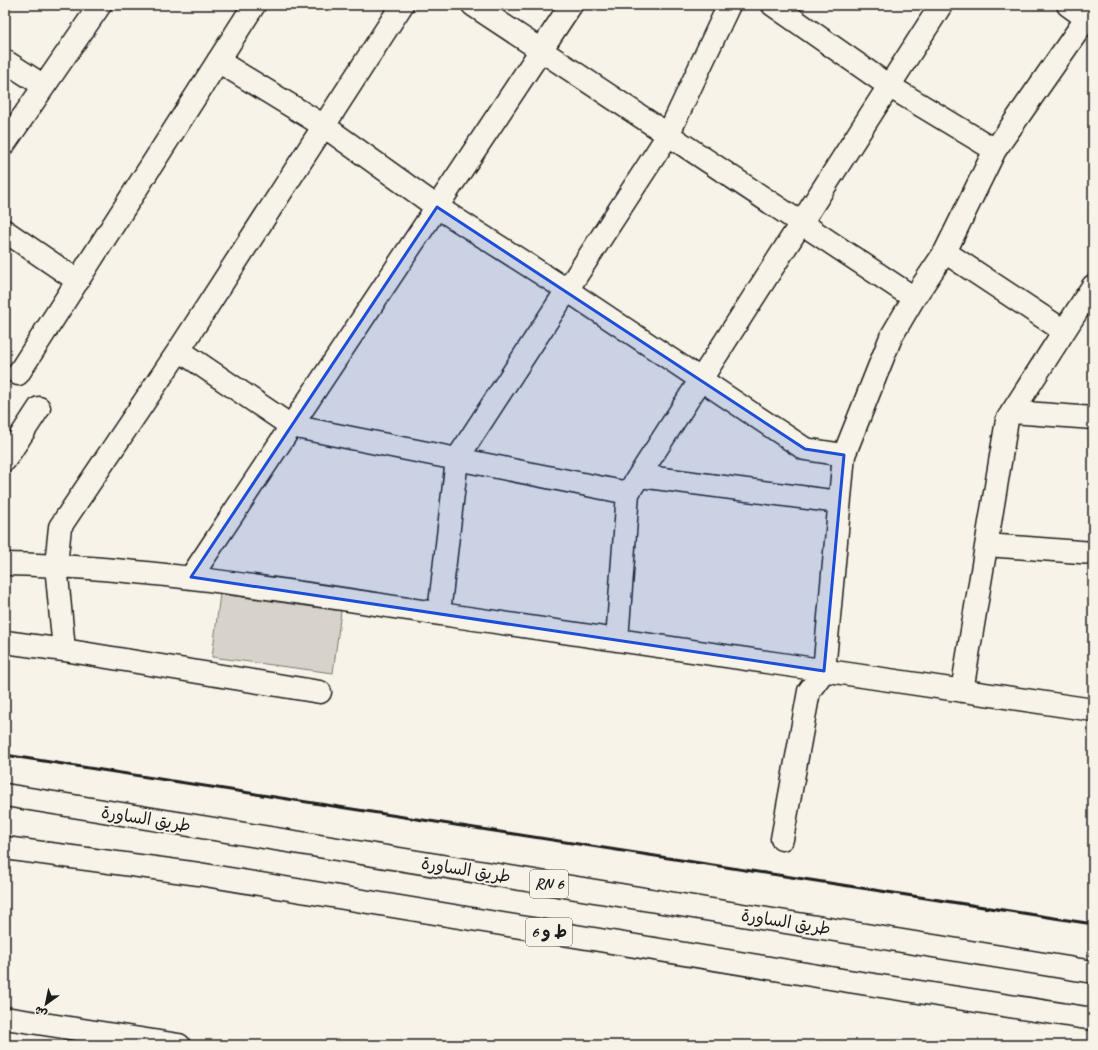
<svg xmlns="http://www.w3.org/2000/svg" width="1098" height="1050" font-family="Caveat,'Playpen Sans Arabic',sans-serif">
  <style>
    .green { fill: #d7d3cb; stroke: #7a7874 }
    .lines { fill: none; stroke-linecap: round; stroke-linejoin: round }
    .minor-casing { stroke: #1c1c1c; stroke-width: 25 }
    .major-casing { stroke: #1c1c1c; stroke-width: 25 }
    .minor { stroke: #f7f3e8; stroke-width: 22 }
    .major { stroke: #f7f3e8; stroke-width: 22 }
    .rail { stroke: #1c1c1c; stroke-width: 3 }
    .marked { fill: #1d4ed8; fill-opacity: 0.2; stroke: #1d4ed8; stroke-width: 3; stroke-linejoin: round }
    .labels { text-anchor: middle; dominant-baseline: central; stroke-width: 4; stroke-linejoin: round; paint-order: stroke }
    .shield { fill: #f7f3e8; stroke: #5e5c59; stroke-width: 1 }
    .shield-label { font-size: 16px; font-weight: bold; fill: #1c1c1c }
    .street-label { font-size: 17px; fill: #1c1c1c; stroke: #f7f3e8 }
  </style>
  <rect width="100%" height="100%" fill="#f7f3e8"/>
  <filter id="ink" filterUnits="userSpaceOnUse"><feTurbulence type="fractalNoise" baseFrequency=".025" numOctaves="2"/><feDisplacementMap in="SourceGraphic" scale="8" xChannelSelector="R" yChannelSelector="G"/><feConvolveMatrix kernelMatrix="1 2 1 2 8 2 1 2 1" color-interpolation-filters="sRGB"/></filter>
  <g filter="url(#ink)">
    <path class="green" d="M220 594 341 611 333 673 212 657Z"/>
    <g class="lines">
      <g class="minor-casing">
        <path id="minor" d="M473 5 914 298
          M773 5 889 86 995 150
          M1068 5 1093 23
          M5 61 44 86
          M218 61 324 126 437 207 567 290 805 449 844 455
          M5 143 100 5
          M5 231 78 281
          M945 252 1064 331
          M179 350 291 426 628 493
          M18 374 254 5
          M1012 412 1093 418
          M5 460 39 408
          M640 476 839 502
          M987 545 1093 553
          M5 564C156 567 305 594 454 616 667 647 880 679 1093 710
          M191 577 571 5
          M439 613 457 459 668 135 729 5
          M617 640 628 493 941 5
          M5 642 64 650 320 692
          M64 650 56 565 60 527 179 350 402 5
          M962 691 1007 420 1093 286
          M782 839 809 691 824 671 844 455 891 337 914 298 945 252 995 150 1086 19
          M5 1018 179 1045"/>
      </g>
      <g class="major-casing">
        <path id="major" d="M5 795 1093 972
          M5 848 199 874 842 980 1093 1019"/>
      </g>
      <use href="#minor" class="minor"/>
      <use href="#major" class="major"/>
      <path class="rail" d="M5 755 1093 924"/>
    </g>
  </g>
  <path class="marked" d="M437 207 805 449 844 455 824 671 191 577Z"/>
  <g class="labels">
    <g class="shield">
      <rect x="530" y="870" width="38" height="28" rx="3"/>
      <rect x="526" y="918" width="46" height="28" rx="3"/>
    </g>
    <g class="shield-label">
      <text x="549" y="884">RN 6</text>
      <text x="549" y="932">ط و 6</text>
    </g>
    <g class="street-label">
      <text transform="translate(146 819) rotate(9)">طريق الساورة</text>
      <text transform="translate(466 870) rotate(9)">طريق الساورة</text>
      <text transform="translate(786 922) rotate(9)">طريق الساورة</text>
    </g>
  </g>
  <rect width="1098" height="1050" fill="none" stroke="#f7f3e8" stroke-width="20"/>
  <rect x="10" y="10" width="1078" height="1030" fill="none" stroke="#1c1c1c" stroke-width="1.5" filter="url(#ink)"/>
  <g transform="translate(46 1004) rotate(213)" stroke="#f7f3e8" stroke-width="3" paint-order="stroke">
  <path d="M0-3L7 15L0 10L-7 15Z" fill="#1c1c1c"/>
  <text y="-6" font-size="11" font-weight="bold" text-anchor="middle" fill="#1c1c1c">ش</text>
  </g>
</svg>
